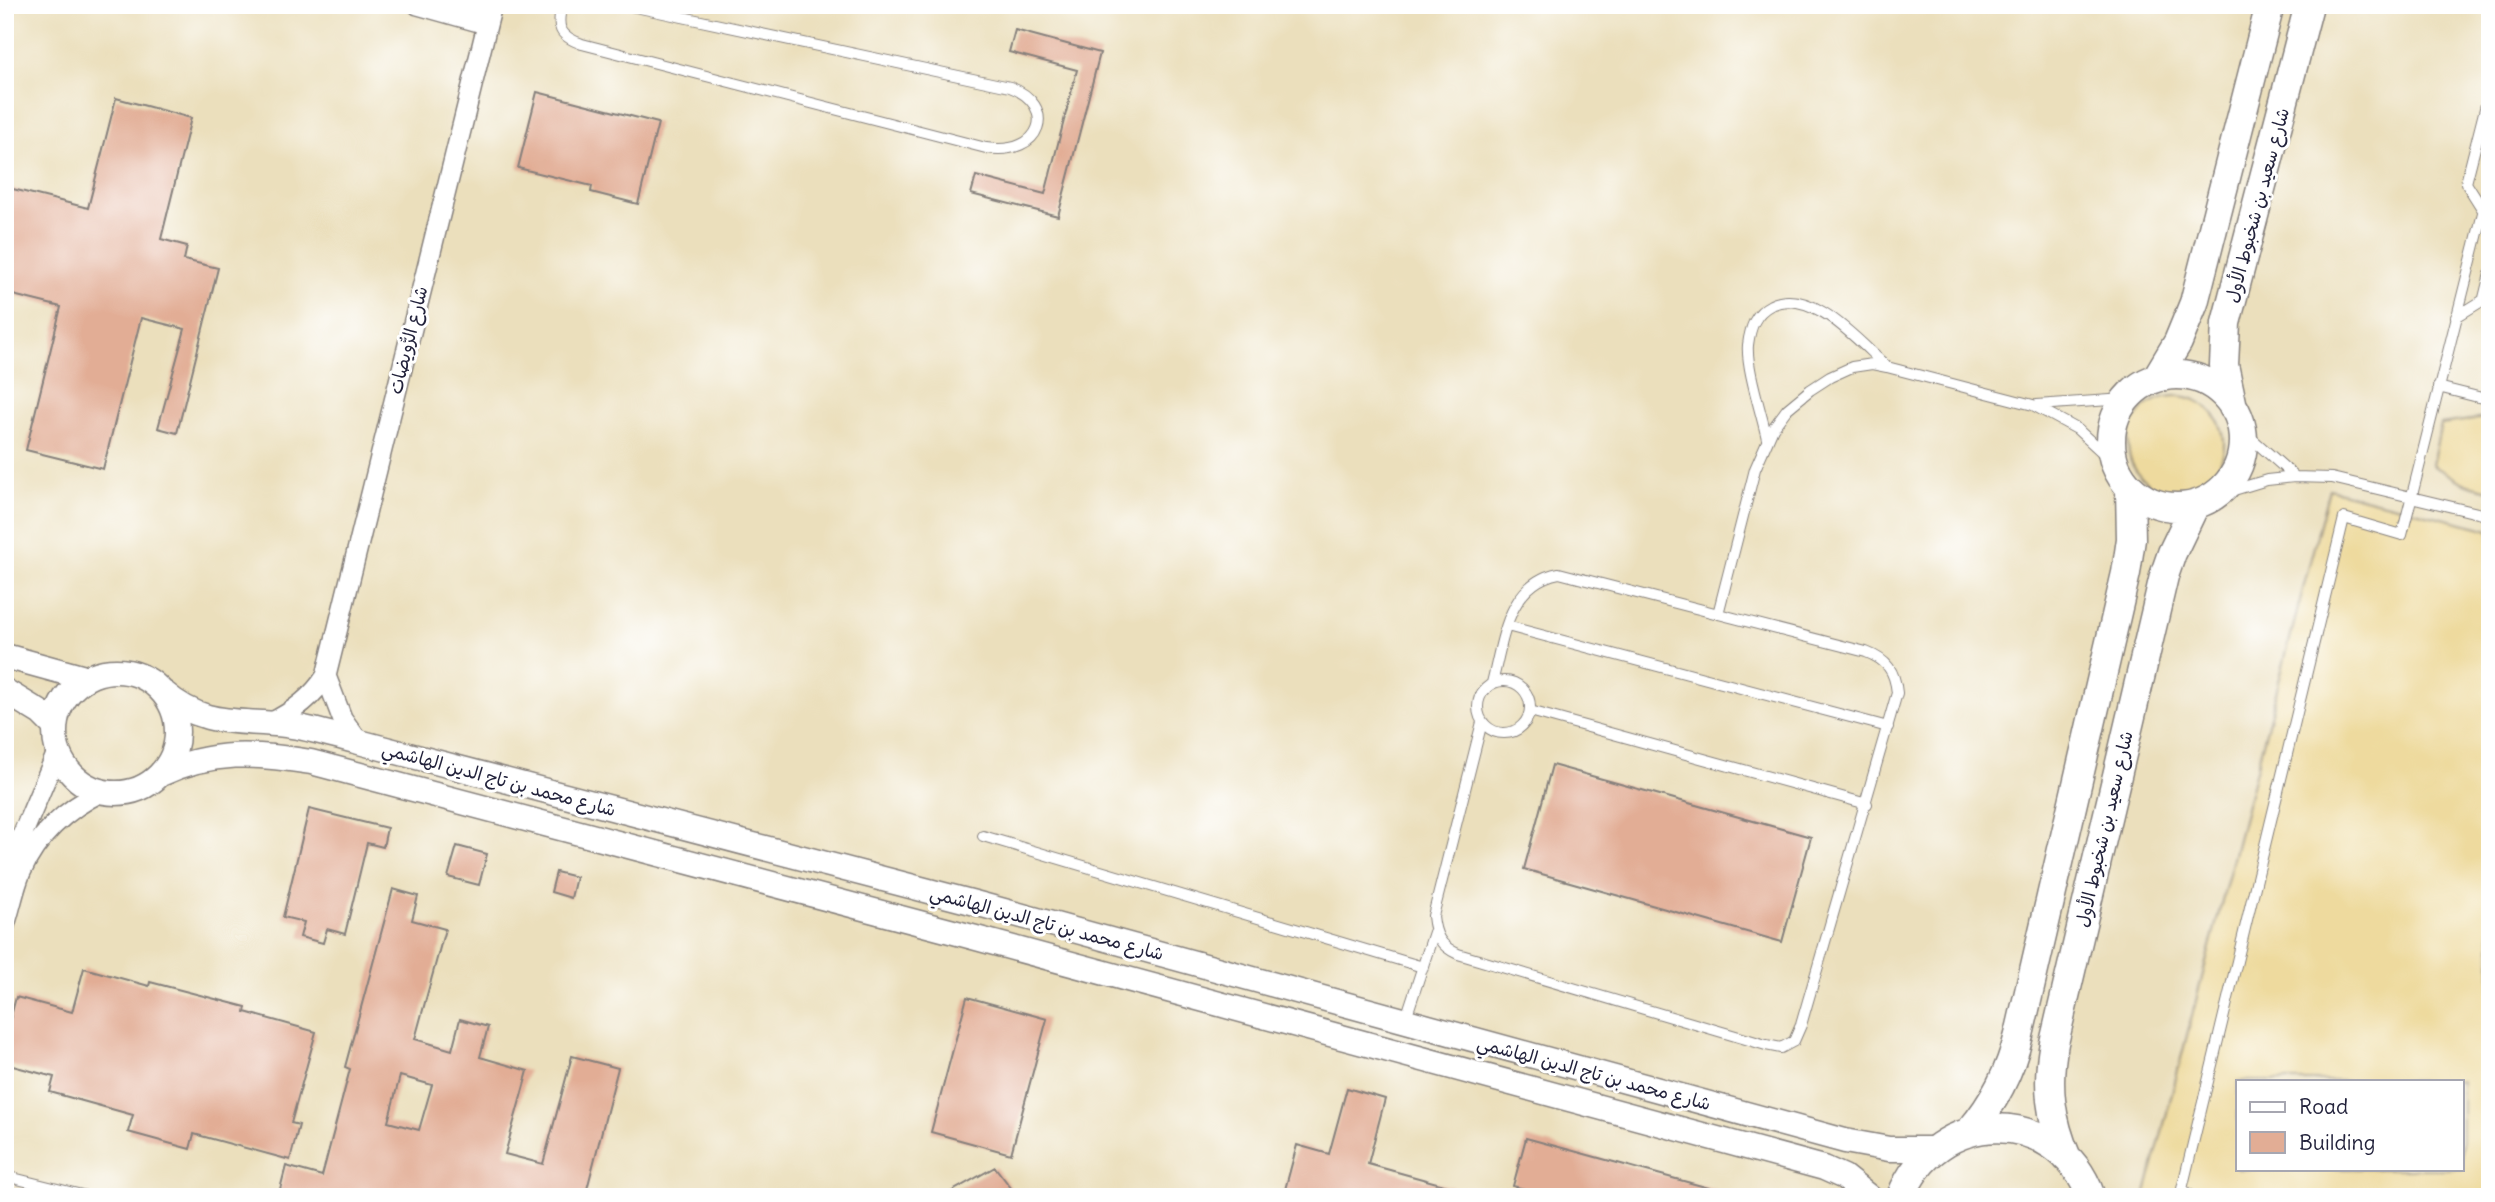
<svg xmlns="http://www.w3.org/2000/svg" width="2495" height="1202" font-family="Delius,'Playpen Sans Arabic',sans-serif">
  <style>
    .sand { fill: #eeda9e; stroke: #887e6c; stroke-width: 2; fill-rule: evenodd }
    .building { fill: #e2ad95; fill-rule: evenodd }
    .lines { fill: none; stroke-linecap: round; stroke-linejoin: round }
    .service-casing { stroke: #86807c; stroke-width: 12 }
    .minor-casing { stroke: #86807c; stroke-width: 22 }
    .tertiary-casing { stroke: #86807c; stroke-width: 27 }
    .secondary-casing { stroke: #86807c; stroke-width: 31 }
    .service { stroke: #fff; stroke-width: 10 }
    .minor { stroke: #fff; stroke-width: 19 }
    .tertiary { stroke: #fff; stroke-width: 24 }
    .secondary { stroke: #fff; stroke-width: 28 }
    .labels { text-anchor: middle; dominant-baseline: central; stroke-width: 6; stroke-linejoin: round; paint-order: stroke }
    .street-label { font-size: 18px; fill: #22223b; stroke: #fff }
  </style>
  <rect width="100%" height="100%" fill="#fff"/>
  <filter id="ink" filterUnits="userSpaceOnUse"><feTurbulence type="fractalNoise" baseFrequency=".0143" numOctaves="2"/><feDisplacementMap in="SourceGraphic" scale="14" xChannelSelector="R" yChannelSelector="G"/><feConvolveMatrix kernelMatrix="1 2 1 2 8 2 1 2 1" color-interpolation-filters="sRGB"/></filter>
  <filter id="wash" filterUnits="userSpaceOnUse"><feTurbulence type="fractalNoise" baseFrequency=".00686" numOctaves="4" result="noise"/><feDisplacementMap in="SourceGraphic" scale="28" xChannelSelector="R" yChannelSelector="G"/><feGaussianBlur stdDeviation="1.57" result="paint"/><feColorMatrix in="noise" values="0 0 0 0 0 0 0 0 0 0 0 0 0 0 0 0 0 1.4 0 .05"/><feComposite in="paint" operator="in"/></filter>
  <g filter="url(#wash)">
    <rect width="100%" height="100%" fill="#ebdfbc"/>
    <path class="sand" d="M2128 444a48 48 0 1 1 96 0a48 48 0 1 1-96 0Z
      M2486 418 2490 419V490L2468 485 2432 465 2441 424Z
      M2329 489 2490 530V1197H2145ZM2238 1081H2462V1169H2238Z"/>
    <g id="blocks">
      <path class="building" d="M1015 30 1100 53 1058 216 971 194 976 176 1045 194 1077 70 1009 52Z
        M537 92 658 123 638 204 591 192 592 186 518 168Z
        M116 98 191 118 161 239 187 246 184 260 218 268 177 433 158 428 185 329 141 318 103 469 26 450 61 307 5 293V187L88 208Z
        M1552 765 1811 837 1782 942 1524 869Z
        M309 809 387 828 383 847 367 843 345 934 327 929 323 943 300 937 304 922 283 917Z
        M457 846 487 854 479 885 448 877Z
        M556 872 576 877 571 898 551 892Z
        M393 889 418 896 412 920 445 929 415 1039 452 1050 460 1019 488 1027 480 1057 528 1071 505 1154 543 1164 572 1056 618 1068 585 1197H278L286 1166 322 1176 350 1069 345 1067ZM400 1076 432 1085 419 1130 388 1122Z
        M84 968 149 986 150 982 246 1007 245 1012 316 1032 291 1123 299 1125 290 1160 194 1134 190 1149 128 1132 133 1115 50 1092 54 1077 5 1064V1039L16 997 72 1012Z
        M967 997 1047 1019 1011 1154 931 1132Z
        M1347 1088 1385 1099 1368 1164 1466 1191V1197H1283L1297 1145 1329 1154Z
        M1526 1138 1720 1191 1719 1197H1531L1532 1191 1513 1186Z
        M995 1167 1018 1197H942Z"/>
    </g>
  </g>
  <g filter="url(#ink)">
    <use href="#blocks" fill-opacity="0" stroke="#86807c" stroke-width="2"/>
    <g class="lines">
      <g class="service-casing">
        <path id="service" d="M562 5C556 27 559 36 582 44L986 148C1043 157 1058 105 1010 87L626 5
          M2483 210 2466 183 2490 89
          M2484 298 2490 274
          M2456 317 2490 296
          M2438 387 2490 400
          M2037 405 2125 399
          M2241 429 2295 477
          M1767 439C1762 415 1746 367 1748 345 1750 328 1755 313 1771 305 1812 286 1858 341 1887 367
          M2214 496 2267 480 2295 477 2332 478 2490 516
          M1718 614 1755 469 1773 428 1787 409 1810 390 1830 377 1852 367 1872 364 1887 367 2033 405 2077 429 2114 463
          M1507 626 1888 727
          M1478 707a26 26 0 1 1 52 0a26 26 0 1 1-52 0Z
          M1530 711 1867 804
          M1482 722 1433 916C1435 935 1440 946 1458 954L1766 1045 1781 1048 1794 1041 1801 1025 1897 693C1895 671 1887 660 1866 652L1559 573C1507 583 1503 641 1492 683
          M983 836 1423 967
          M1405 1021 1434 932
          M5 1176 90 1197
          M2193 1197 2182 1189 2344 518 2402 535 2490 185"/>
      </g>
      <g class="minor-casing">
        <path id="minor" d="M418 5 486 24
          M326 676 342 718 359 742
          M270 723C293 712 312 698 326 676L492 5
          M11 881 15 852 58 750
          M5 925C11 907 14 889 21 872 38 834 66 809 103 791"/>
      </g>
      <g class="tertiary-casing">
        <path id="tertiary" d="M5 656 85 678
          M55 732a61 61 0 1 1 122 0a61 61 0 1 1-122 0Z
          M5 691 41 713 55 727
          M164 693C205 728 236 719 286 725 311 728 335 736 359 742L975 903 1845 1141 1889 1149H1934
          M161 774C212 750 257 753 311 762L965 935 1824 1168 1844 1177 1869 1197"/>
      </g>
      <g class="secondary-casing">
        <path id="secondary" d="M2111 441a66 66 0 1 1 132 0a66 66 0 1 1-132 0Z
          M2157 377 2178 342 2194 303 2270 5
          M2233 407 2224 365 2226 323 2309 5
          M1970 1131C1995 1102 2010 1072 2019 1035L2126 573 2131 539 2130 488
          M2067 1158C2050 1119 2046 1084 2054 1043L2164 576 2172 553 2195 505
          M1901 1197C1935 1107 2058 1104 2091 1197"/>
      </g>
      <use href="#service" class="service"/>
      <use href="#minor" class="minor"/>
      <use href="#tertiary" class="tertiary"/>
      <use href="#secondary" class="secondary"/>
    </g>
  </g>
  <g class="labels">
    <g class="street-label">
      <text transform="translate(2257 205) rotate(-75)">شارع سعيد بن شخبوط الأول</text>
      <text transform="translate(408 340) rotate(-76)">شارع الرُّويضات</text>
      <text transform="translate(499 779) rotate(15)">شارع محمد بن تاج الدين الهاشمي</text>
      <text transform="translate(2104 829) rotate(-77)">شارع سعيد بن شخبوط الأول</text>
      <text transform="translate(1047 923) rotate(15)">شارع محمد بن تاج الدين الهاشمي</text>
      <text transform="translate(1594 1073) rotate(15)">شارع محمد بن تاج الدين الهاشمي</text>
    </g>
  </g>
  <rect width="2495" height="1202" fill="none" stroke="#fff" stroke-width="28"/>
  <rect x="2236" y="1080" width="228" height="91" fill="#ffffff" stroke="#a7a7b1" stroke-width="2"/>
  <rect x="2250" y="1102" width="35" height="10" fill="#ffffff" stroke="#a7a7b1" stroke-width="2"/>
  <text x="2299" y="1114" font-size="21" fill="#22223b">Road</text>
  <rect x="2250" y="1132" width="35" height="21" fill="#e2ad95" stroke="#a7a7b1" stroke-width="2"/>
  <text x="2299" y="1150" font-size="21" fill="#22223b">Building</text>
</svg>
